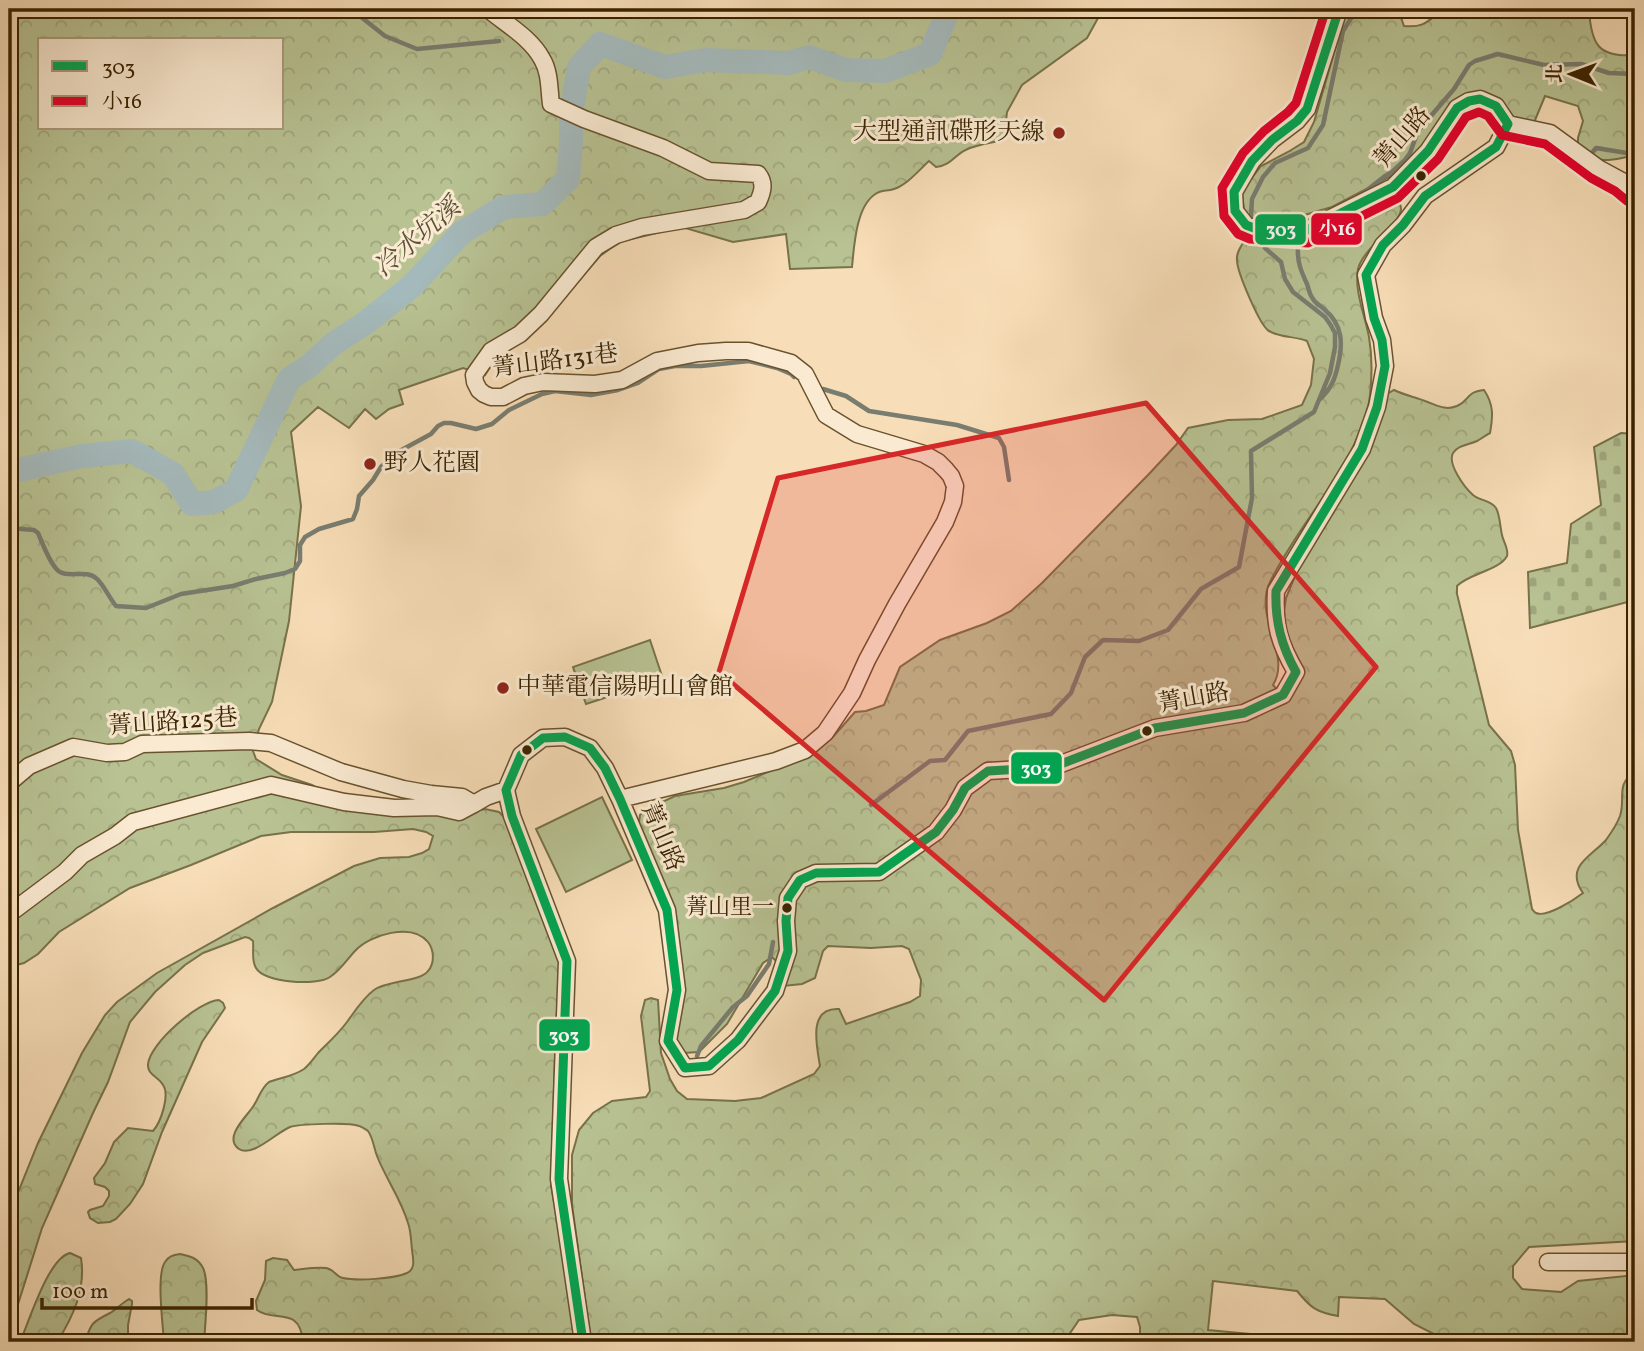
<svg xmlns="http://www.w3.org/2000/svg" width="1644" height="1351" font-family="Vollkorn,'Noto Serif TC',serif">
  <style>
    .green { fill: #b8c293; stroke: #78724a; stroke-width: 2 }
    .forest { fill: url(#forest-crowns); stroke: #78724a; stroke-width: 2; fill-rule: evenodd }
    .cemetery { fill: url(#cemetery-stones); stroke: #78724a; stroke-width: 2 }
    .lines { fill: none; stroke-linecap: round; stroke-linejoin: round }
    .stream { stroke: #797d70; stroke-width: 4.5 }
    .river { stroke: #a4b9bb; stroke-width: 24 }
    .minor-casing { stroke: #69522e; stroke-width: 19 }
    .minor { stroke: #faead1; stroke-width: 16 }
    .bus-1-casing { stroke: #faead1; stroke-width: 14 }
    .bus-2-casing { stroke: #faead1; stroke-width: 14 }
    .bus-1 { stroke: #00a651; stroke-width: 9 }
    .bus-2 { stroke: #e4002b; stroke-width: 9 }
    .marked { fill: #d62828; fill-opacity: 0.2; stroke: #d62828; stroke-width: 5; stroke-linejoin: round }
    .poi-dot { fill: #8f2418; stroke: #faead1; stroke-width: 2.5 }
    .bus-dot { fill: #392300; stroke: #faead1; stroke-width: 2.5 }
    .labels { text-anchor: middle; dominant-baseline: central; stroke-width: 6; stroke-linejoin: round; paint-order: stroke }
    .bus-label { font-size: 22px; fill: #392300; stroke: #faead1; text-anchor: end }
    .poi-label { font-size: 24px; fill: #392300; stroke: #faead1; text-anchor: start }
    .street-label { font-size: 24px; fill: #392300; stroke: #faead1 }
    .water-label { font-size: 26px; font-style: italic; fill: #595038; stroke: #faead1 }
    .line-badge { stroke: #faead1; stroke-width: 2.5 }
    .badge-label { font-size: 19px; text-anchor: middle; font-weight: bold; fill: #fff }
  </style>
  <defs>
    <pattern id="forest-crowns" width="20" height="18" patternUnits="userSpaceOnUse" patternTransform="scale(1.75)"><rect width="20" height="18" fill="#b8c293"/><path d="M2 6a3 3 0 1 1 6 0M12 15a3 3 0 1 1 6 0" fill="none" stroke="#9fa67d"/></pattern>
    <pattern id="cemetery-stones" width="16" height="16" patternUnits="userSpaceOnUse" patternTransform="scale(1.75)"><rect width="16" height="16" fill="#b8c293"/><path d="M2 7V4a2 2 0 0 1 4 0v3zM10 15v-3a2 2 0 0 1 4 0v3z" fill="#9fa67d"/></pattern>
  </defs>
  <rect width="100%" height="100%" fill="#f8deb8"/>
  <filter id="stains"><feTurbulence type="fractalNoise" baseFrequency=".00286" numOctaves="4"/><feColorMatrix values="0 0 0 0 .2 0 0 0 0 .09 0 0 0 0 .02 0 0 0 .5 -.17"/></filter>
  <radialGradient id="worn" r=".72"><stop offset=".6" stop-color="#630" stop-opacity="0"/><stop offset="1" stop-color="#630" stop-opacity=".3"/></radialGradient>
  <path class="green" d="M650 640 663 679 586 704 573 667Z
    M602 797 632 860 566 892 536 829Z"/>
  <path class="forest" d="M9 9H1103L1087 38 1022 85 1007 112 1004 140C993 142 981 144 970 148 955 153 953 165 936 167L929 161C919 170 907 185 894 189 885 192 883 188 874 195 856 208 854 247 852 267L790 269 786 234 733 242 682 227 619 242 600 256 543 322 492 364 485 375 463 368 399 390 403 404 389 409 376 419 365 409 349 428 318 407 291 432 301 506 289 621 272 702 259 729 253 751 256 759 282 775 312 785 350 808 464 813 485 809 499 812 508 821 561 961 556 1024 551 1185 577 1333V1342H303C300 1305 274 1323 257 1310L256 1301 265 1280 266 1261 273 1258 287 1260 294 1270C304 1269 316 1267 326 1268 334 1269 336 1277 343 1278 357 1281 394 1279 407 1273 416 1269 413 1258 412 1250 411 1241 411 1231 408 1223 401 1199 386 1179 377 1156 374 1148 373 1138 368 1131 367 1130 360 1126 359 1126 349 1122 300 1124 290 1127 277 1132 252 1158 239 1149 223 1138 246 1117 252 1108 259 1099 260 1089 269 1082 280 1078 294 1076 304 1069 309 1065 314 1058 318 1053 328 1043 338 1034 347 1022 355 1011 363 998 374 990 388 980 420 982 428 971 435 963 434 950 428 942 412 922 370 935 356 950 347 959 341 970 330 977 317 986 264 983 256 968 251 960 254 950 253 941L249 938 245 937 203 953 185 965 155 992 130 1022 108 1082 93 1113 42 1228 9 1333V1215L38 1143 82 1053 105 1015 117 1002 157 973 273 908 354 866 380 858 409 857 422 853 429 849 433 836 426 832 413 829 374 832H291L261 836 191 865 130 888 59 932 38 954 24 963 9 967ZM40 40H282V128H40Z
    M1348 9H1398L1404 26C1426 28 1428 20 1444 9H1589C1591 44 1598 58 1635 55V155C1623 158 1604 163 1592 158 1588 156 1582 149 1578 146V138L1583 121 1578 106 1545 96 1533 125 1512 120 1476 94 1399 172 1332 207 1277 223 1251 220 1244 209 1242 195 1248 183 1261 166 1288 152 1304 142 1314 122 1345 15Z
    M1392 196 1398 198C1399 202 1401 205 1401 209 1400 226 1363 248 1358 269 1354 291 1365 315 1369 337 1372 355 1372 377 1370 395 1369 408 1364 420 1360 431 1338 486 1296 529 1270 582 1253 616 1292 655 1273 685L1277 689 1297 683 1289 645 1282 622 1286 598 1297 571 1328 521 1371 445 1386 405 1387 394 1394 390C1404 395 1415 397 1425 401 1437 405 1445 411 1457 406 1470 401 1465 392 1484 390 1494 405 1493 416 1490 433 1486 435 1481 439 1477 441 1468 445 1458 445 1453 453 1447 464 1465 488 1473 495 1480 501 1491 500 1496 508 1500 515 1500 527 1502 535 1503 541 1509 549 1507 556 1500 570 1468 574 1457 586V594L1489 725 1511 751 1515 765 1518 830 1532 909C1533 910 1534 912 1536 913 1546 918 1574 900 1583 893 1564 866 1592 856 1606 840 1611 833 1617 824 1620 816 1626 798 1615 784 1635 772V1241L1529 1247 1513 1266V1278L1522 1289 1561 1292 1578 1281 1635 1275V1342H1444L1438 1336 1414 1324 1385 1299 1339 1297 1338 1316C1316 1312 1311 1308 1297 1291L1213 1281 1208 1330 1272 1336 1271 1342H1140V1327L1137 1317 1112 1315 1079 1320 1064 1342H591L572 1205V1155L579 1130 593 1113 612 1101 646 1097 650 1091 641 1016 645 1000 651 998 658 1000 661 1053 670 1079 677 1091 687 1099 735 1101 761 1098 814 1074 820 1066C817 1047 807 1007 839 1009L846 1024 910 1002 920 996 921 980 909 949 902 946 871 948 828 946 823 951 815 978 802 984 783 986 777 962 772 957 763 963 727 1024 699 1052 683 1053 677 1044 675 1030 682 999 638 830 640 815 645 810 675 796 724 788 744 782 809 755 832 738 855 712 866 711 884 705 900 667 940 640 987 623 1011 611 1042 583 1148 475 1176 445 1188 428 1228 420 1262 419 1302 405 1311 385 1314 359 1307 341C1294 336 1282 338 1269 331 1260 326 1237 272 1237 260 1236 253 1241 246 1245 240L1279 236Z
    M219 1000 223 1003 225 1008 202 1042 162 1132 143 1184 130 1204 116 1219 110 1222 98 1223 90 1218 88 1212 90 1210 103 1206 109 1196V1191L105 1187 95 1184 94 1178 105 1163 114 1142 128 1128 153 1131C161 1122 170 1095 163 1085 158 1076 147 1075 148 1064 150 1043 199 1001 219 1000Z
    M70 1253 81 1258C86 1289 73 1317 57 1342H20C29 1322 48 1258 70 1253Z
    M180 1254C190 1256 198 1258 203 1268 210 1282 205 1326 204 1342H164C163 1325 156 1275 165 1262 169 1256 173 1255 180 1254Z
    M129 1299 132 1301V1304L128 1325V1342H85C91 1323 92 1322 110 1313 117 1309 122 1303 129 1299Z"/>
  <path class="cemetery" d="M1621 433 1635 434V600L1530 628 1528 572 1567 563 1571 524 1601 505 1594 447Z"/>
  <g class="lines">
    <path class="stream" d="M351 9 385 36 417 49 499 41
      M1591 154 1596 148 1627 153 1635 149
      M1349 200 1362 194 1385 176 1392 172 1405 160 1410 153 1418 131 1454 89 1469 65 1475 61 1498 54 1544 65 1581 64 1609 73 1635 74
      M1251 216 1252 199 1263 177 1275 163 1308 148 1323 125 1343 31 1357 9
      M823 389 846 396 869 411 957 425 999 438 1004 447 1009 480
      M1320 399C1331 389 1335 379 1338 365 1343 344 1343 325 1325 310 1321 306 1316 304 1313 299 1309 294 1309 289 1307 284 1301 271 1297 262 1298 247L1343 221 1355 218 1354 215
      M9 528 34 530 38 533C42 542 51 567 60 572 70 578 87 569 97 579 103 584 110 599 116 606L146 608 181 594 233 586 256 579 285 573 295 569 300 561V545L305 537 319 529 353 519 357 509 359 496 373 480 381 467 396 453 431 434 438 426 444 423H451L476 429 492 424 509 410 542 394 555 391 591 395 618 390 638 383 659 369 675 366H701L749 361 777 368 791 374 794 377
      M871 805 930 761 945 760 968 731 1051 714 1071 693 1085 657 1103 640 1139 641 1168 630 1201 589 1239 567 1252 498 1251 451 1314 412 1330 373 1335 347V333L1330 324 1325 317 1293 292 1285 279 1281 262 1265 248
      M697 1056 701 1046 733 1007 747 996 769 964 773 942"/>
    <path class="river" d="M9 472 82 456 132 451 173 474 192 504 214 502 236 490 289 379 309 366 333 344 364 324 412 286 461 233 504 207 542 204 568 179 571 144V114L579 67 600 44 665 67 705 60 789 63 809 57 846 70 885 71 930 54 949 9"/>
    <g class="minor-casing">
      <path id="minor" d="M488 9C506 24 531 38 542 59 550 72 549 89 551 104L584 119 663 148 709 171 758 174C765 183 763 191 758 202L744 210 642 227 616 235 596 247 541 314 520 334 491 351 474 375 475 382 479 390 484 394 491 397H503L524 386 543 382 595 384 622 380 657 361 698 353 726 351H748L791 363 805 374 826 415 857 434 924 454 938 462 946 470 951 476 955 486 953 502 945 522 897 604 867 660 852 693 825 733 805 750 776 761 620 799
        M1339 9 1307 109 1297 121 1272 140 1252 161 1234 192 1235 211 1246 225 1254 228 1305 231 1393 187 1428 151 1457 108 1469 101 1480 99 1496 106 1508 124
        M1508 124 1550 133 1598 168 1622 181 1635 192
        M9 783 29 766 73 747 107 753 125 752 142 744 249 741 271 743 341 772 403 789 431 794 462 797 474 804 486 797 506 790
        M9 914 65 872 82 855 115 836 133 822 271 785 344 802 394 808 437 807 459 812 474 804
        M1548 1262H1635
        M583 1342 559 1179 567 961 512 816 506 790 521 755 543 738 565 737 590 748 605 768 620 799 667 910 677 990 668 1041 685 1068 709 1066 738 1040 775 991 788 951 786 921 788 898 800 880 816 873 879 872 936 832 953 810 965 788 988 771 1053 767 1155 728 1244 713 1283 695 1296 672C1279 643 1274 625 1276 591L1362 449 1377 407 1385 366 1382 340 1374 318 1366 275 1383 245 1403 225 1425 196 1496 147 1508 124"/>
    </g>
    <use href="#minor" class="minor"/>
    <g class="bus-1-casing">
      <path id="bus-1" d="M1339 9 1307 109 1297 121 1272 140 1252 161 1234 192 1235 211 1246 225 1254 228 1305 231 1393 187 1428 151 1457 108 1469 101 1480 99 1496 106 1508 124
        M583 1342 559 1179 567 961 512 816 506 790 521 755 543 738 565 737 590 748 605 768 620 799 667 910 677 990 668 1041 685 1068 709 1066 738 1040 775 991 788 951 786 921 788 898 800 880 816 873 879 872 936 832 953 810 965 788 988 771 1053 767 1155 728 1244 713 1283 695 1296 672C1281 645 1275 621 1276 591L1362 449 1377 407 1385 366 1382 340 1374 318 1366 275 1383 245 1403 225 1425 196 1496 147 1508 124"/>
    </g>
    <g class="bus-2-casing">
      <path id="bus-2" d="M1326 9 1296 103 1288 112 1264 131 1243 153 1222 188 1224 216 1238 234 1250 239 1308 243 1398 198 1438 159 1466 117 1479 112 1488 116 1502 135 1545 144 1591 178 1615 191 1627 201"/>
    </g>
    <use href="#bus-1" class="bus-1"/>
    <use href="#bus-2" class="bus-2"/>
  </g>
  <path class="marked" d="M1146 403 1376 667 1104 1000 719 672 778 478Z"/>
  <g class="poi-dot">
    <circle cx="1059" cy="133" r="7"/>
    <circle cx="370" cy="464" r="7"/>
    <circle cx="503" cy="688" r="7"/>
  </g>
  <g class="bus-dot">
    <circle cx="1421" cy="176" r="6"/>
    <circle cx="1147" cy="731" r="6"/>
    <circle cx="527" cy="750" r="6"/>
    <circle cx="787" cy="908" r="6"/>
  </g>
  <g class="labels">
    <g class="bus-label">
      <text x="774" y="908">菁山里一</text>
    </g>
    <g class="poi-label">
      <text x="1045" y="133" text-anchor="end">大型通訊碟形天線</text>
      <text x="384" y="464">野人花園</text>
      <text x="517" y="688">中華電信陽明山會館</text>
    </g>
    <g class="street-label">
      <text transform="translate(1403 138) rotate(-49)">菁山路</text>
      <text transform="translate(555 362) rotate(-7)">菁山路131巷</text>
      <text transform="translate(1194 699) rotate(-10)">菁山路</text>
      <text transform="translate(173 723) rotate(-4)">菁山路125巷</text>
      <text transform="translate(661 837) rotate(67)">菁山路</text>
    </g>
    <g class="water-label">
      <text transform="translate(418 238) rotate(-41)">冷水坑溪</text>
    </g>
  </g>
  <g class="line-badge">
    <rect x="1310" y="212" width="53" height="34" rx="7" fill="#e4002b"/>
    <rect x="1254" y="213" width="53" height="33" rx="7" fill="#00a651"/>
    <rect x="1010" y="751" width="53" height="34" rx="7" fill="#00a651"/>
    <rect x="538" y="1018" width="53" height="34" rx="7" fill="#00a651"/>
  </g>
  <g class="badge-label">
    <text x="1337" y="235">小16</text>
    <text x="1281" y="236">303</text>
    <text x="1036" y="775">303</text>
    <text x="564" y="1042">303</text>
  </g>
  <rect width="1644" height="1351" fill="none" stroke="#f8deb8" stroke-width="35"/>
  <rect x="10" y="10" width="1623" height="1330" fill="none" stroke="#392300" stroke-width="3.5"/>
  <rect x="18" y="18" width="1609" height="1316" fill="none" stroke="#392300" stroke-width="2"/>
  <rect x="38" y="38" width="245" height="91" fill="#faead1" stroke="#ad9a7d" stroke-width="2"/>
  <rect x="52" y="61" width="35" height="10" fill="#00a651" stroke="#ad9a7d" stroke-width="2"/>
  <text x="102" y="74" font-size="21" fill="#392300">303</text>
  <rect x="52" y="96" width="35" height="10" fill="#e4002b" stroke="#ad9a7d" stroke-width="2"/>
  <text x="102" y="108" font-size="21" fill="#392300">小16</text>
  <g transform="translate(1571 74) rotate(271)" stroke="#faead1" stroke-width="5" paint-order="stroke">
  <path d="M0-5L12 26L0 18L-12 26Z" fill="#392300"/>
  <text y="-10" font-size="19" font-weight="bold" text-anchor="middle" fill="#392300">北</text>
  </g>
  <path d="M42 1298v10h210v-10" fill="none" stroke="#392300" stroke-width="3.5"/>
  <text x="52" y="1298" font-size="21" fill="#392300" stroke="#faead1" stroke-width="5" paint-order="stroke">100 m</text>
  <rect width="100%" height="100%" filter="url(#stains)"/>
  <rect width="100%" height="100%" fill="url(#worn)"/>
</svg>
